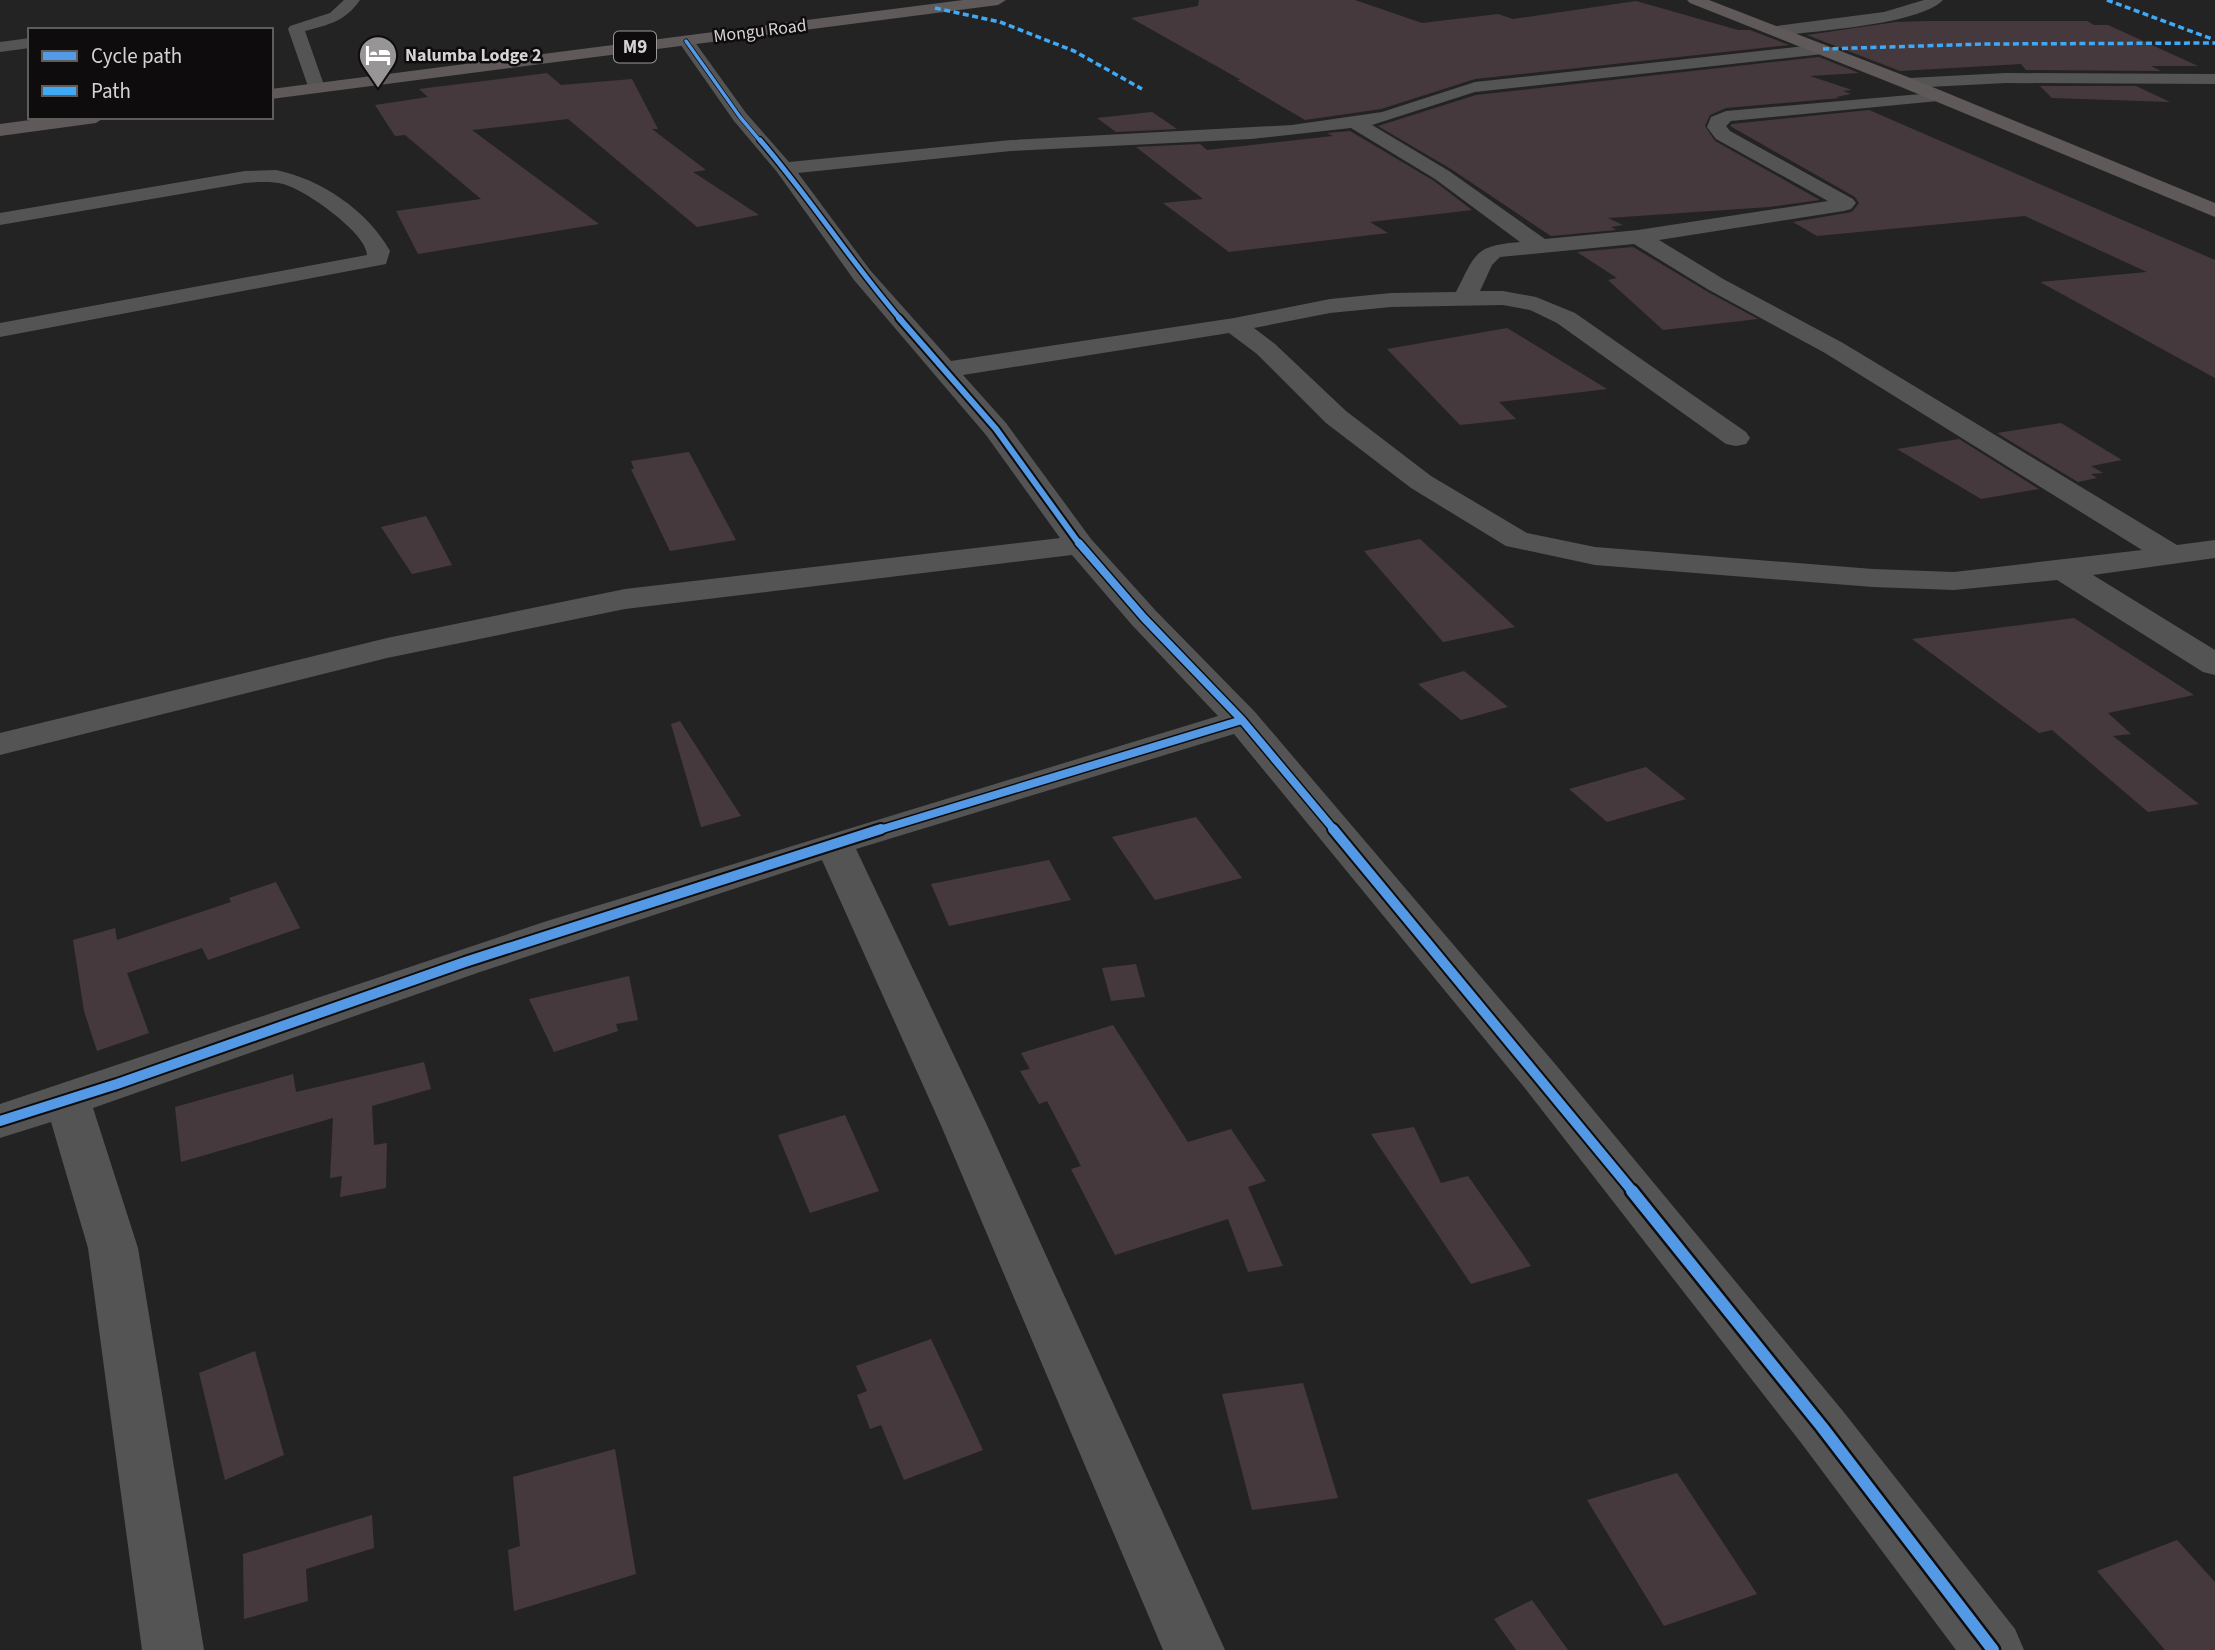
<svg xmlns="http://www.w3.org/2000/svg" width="2215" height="1650" font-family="'Source Sans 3',sans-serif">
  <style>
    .building { fill: #46393d }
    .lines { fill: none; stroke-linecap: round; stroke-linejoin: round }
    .minor { fill: #555454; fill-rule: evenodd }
    .major { fill: #5f595a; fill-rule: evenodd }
    .quiet { stroke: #3fa9f5; stroke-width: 3.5; stroke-dasharray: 6 3.5; stroke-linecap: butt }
    .cycleway-far5-casing { stroke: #0e0c0c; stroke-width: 5 }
    .cycleway-far4-casing { stroke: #0e0c0c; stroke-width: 8 }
    .cycleway-far3-casing { stroke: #0e0c0c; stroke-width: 10 }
    .cycleway-far2-casing { stroke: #0e0c0c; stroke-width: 11 }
    .cycleway-far1-casing { stroke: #0e0c0c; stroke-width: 14 }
    .cycleway-casing { stroke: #0e0c0c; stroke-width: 17 }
    .cycleway-far5 { stroke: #5399e6; stroke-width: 3.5 }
    .cycleway-far4 { stroke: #5399e6; stroke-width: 5 }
    .cycleway-far3 { stroke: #5399e6; stroke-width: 6 }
    .cycleway-far2 { stroke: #5399e6; stroke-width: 8 }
    .cycleway-far1 { stroke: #5399e6; stroke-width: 10 }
    .cycleway { stroke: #5399e6; stroke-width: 12 }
    .labels { text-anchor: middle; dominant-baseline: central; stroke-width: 5; stroke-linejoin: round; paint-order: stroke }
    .far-street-label { font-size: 18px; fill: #d5d3d4; stroke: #0e0c0c }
    .far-poi-label { font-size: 18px; font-weight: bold; fill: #d5d3d4; stroke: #0e0c0c; text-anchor: start }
    .shield { fill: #0e0c0c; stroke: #999798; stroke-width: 2 }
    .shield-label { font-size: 19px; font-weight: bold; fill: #d5d3d4 }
  </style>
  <rect width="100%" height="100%" fill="#242323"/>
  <path class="building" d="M1199 0H1355L1422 23 1498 14 1513 19 1636 1 1738 30H1750L1789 45 1475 79 1381 109 1305 120 1237 80H1241L1131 18 1198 6Z
    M1927 21H2087L2094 25H2108L2198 66H2151L2161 71 2026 70 2021 64 1900 71 1807 35 1896 22Z
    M1819 57 1859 73 1810 76 1852 90 1843 91 1851 94 1836 97 1840 98 1726 108 1710 115 1705 126 1715 141 1820 200 1769 207 1608 218 1623 225 1611 227 1616 230 1551 236 1451 169 1378 126 1476 95Z
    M547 73 561 85 632 79 658 129H652L706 170 693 172 759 215 697 227 568 119 472 130 599 224 418 254 396 211 481 199 405 135 395 136 375 105 428 97 419 89Z
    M2040 86H2136L2170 102 2052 98Z
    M1869 110 2215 260V378L2040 282 2147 272 2025 216 1817 236 1793 222 1852 212 1859 203 1855 197 1730 126 1732 124Z
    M1152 112 1177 129 1116 132 1097 118Z
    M1350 131 1434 181 1472 210 1370 222 1388 233 1229 252 1163 203 1203 199 1136 147 1200 144 1207 150 1333 136 1327 133Z
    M1633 247 1708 292 1758 319 1663 330 1608 280 1617 278 1577 252Z
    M1507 328 1607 389 1499 402 1516 419 1460 425 1387 349Z
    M2061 423 2122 460 2091 466 2103 473 2091 474 2097 478 2078 482 1997 433Z
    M1959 439 2039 489 1981 499 1897 449Z
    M689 452 736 540 670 551 631 469H634L631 461Z
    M426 516 452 565 412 574 381 527Z
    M1420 539 1515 627 1443 642 1364 551Z
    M2074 618 2194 695 2108 713 2131 734 2113 736 2199 804 2148 812 2052 730 2039 733 1912 639Z
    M1464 671 1508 707 1461 720 1418 684Z
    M680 721 741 816 701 827 671 724Z
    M1646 767 1686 799 1607 822 1569 789Z
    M1196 817 1242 878 1155 900 1112 837Z
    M1049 860 1071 900 949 926 931 884Z
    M276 882 300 928 208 960 202 948 127 973 149 1033 97 1051 84 1011 73 940 115 928 117 940 231 902 229 898Z
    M1136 964 1145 997 1111 1001 1102 968Z
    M629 976 638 1020 616 1024 618 1031 554 1052 529 999Z
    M1113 1025 1188 1142 1231 1129 1266 1181 1248 1187 1283 1266 1248 1272 1228 1219 1115 1255 1071 1169 1081 1166 1047 1101 1039 1104 1020 1071 1030 1069 1021 1053Z
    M424 1062 431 1089 372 1106 374 1145 387 1143 386 1188 340 1197 342 1176 330 1178 333 1118 181 1162 175 1107 293 1074 296 1092Z
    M845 1115 879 1191 810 1213 778 1135Z
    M1414 1127 1441 1183 1468 1176 1531 1266 1471 1284 1371 1134Z
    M931 1339 983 1450 904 1480 881 1425 870 1429 857 1395 867 1391 856 1366Z
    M255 1351 284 1455 225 1480 199 1373Z
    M1303 1383 1338 1498 1252 1510 1222 1394Z
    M615 1449 636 1574 514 1611 508 1550 520 1546 513 1477Z
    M1677 1473 1757 1594 1664 1626 1587 1500Z
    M372 1515 374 1548 306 1569 308 1601 244 1619 243 1554Z
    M2177 1540 2215 1582V1650H2165L2097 1571Z
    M1532 1600 1568 1650H1516L1494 1619Z"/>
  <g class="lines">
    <path class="minor" d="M344 0H360C346 21 328 25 305 31L325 88 316 93 310 92 288 29 290 26 330 13Z
      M1924 0H1943C1919 25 1813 31 1777 36L1769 31 1777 26 1884 12Z
      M686 36 692 38 746 113 789 162 1011 140 1292 125 1382 112 1475 82 1823 44 1831 49 1823 54 1475 92 1372 125 1449 171 1545 239 1638 230 1828 201 1716 139 1707 127 1711 117 1726 111 1944 92 1947 96 1944 100 1938 101 1731 121 1726 126 1730 131 1853 199 1856 203 1851 209 1844 211 1659 240 1725 280 1843 343 2177 545 2215 540V558L2093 575 2215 650V675L2203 672 2057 580 1954 590 1873 587 1595 565 1506 546 1411 488 1326 423 1257 354 1229 333 963 375 1006 423 1091 539 1156 611 1255 712 1556 1065 1842 1410 2015 1629 2024 1650H1956L1802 1444 1524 1087 1234 734 856 849 986 1123 1225 1650H1163L940 1123 822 860 480 972 93 1108 138 1248 204 1650H142L88 1248 51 1122 0 1138V1104L547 921 1218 716 1132 625 1072 555 625 609 387 658 0 755V733L387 638 625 589 1060 538 986 435 854 280 777 172 734 121 678 41ZM1351 128 1435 179 1520 242C1474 246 1476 253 1456 292L1391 293 1330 299 1234 318 951 361 870 270 798 173 1011 151 1251 139ZM1634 244 1709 290 1825 353 2142 550 1954 572 1873 569 1595 547 1527 533 1431 476 1346 411 1275 344 1254 328 1330 313 1391 307 1503 305 1530 310 1557 323 1726 444 1736 446 1746 444 1750 438 1746 432 1575 313 1536 297 1503 291H1480L1492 265 1500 257Z
      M30 38V48L0 52V42Z
      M2006 73 2215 74V84L2006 83 1909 88 1900 83 1909 78Z
      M276 170C321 179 368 211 390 251L386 264 0 337V323L367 255C367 233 304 189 283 184 271 181 258 182 245 183L0 225V213L245 171Z"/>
    <path class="major" d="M963 0H1006L998 5 271 99V89Z
      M1687 0H1709L1913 79 2215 203V217L1901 87 1690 3Z
      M53 117H105L96 123 0 136V124Z"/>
    <path class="quiet" d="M2107 0 2212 39
      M935 8 1000 22 1074 51 1142 89
      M1823 49 1985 44 2215 43"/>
    <g class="cycleway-far5-casing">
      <path id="cycleway-far5" d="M686 41 740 117 761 142"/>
    </g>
    <g class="cycleway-far4-casing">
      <path id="cycleway-far4" d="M760 140C810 198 851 262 901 320"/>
    </g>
    <g class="cycleway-far3-casing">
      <path id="cycleway-far3" d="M899 318 996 429 1080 545"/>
    </g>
    <g class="cycleway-far2-casing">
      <path id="cycleway-far2" d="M1079 543 1144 618 1242 720 1335 831
        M876 831 1242 720"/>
    </g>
    <g class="cycleway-far1-casing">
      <path id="cycleway-far1" d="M1333 829 1634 1193
        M0 1121 117 1084 465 962 881 829"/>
    </g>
    <g class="cycleway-casing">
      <path id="cycleway" d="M1632 1191 1822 1427 1993 1650"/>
    </g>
    <use href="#cycleway-far5" class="cycleway-far5"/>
    <use href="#cycleway-far4" class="cycleway-far4"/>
    <use href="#cycleway-far3" class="cycleway-far3"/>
    <use href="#cycleway-far2" class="cycleway-far2"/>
    <use href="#cycleway-far1" class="cycleway-far1"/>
    <use href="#cycleway" class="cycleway"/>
  </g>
  <defs>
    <g id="hotel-pin" transform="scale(2.0125)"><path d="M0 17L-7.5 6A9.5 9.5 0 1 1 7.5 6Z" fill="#979596" stroke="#0e0c0c"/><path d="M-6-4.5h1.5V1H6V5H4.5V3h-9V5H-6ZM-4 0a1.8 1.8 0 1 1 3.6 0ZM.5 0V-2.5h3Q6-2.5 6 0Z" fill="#fff"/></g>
  </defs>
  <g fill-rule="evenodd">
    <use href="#hotel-pin" x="378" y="55"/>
  </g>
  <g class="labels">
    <g class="far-street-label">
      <text transform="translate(760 31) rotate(-7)">Mongu Road</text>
    </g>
    <g class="far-poi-label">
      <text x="405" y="55">Nalumba Lodge 2</text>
    </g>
    <rect class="shield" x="614" y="31.5" width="42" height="31" rx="5"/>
    <g class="shield-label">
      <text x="635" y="47">M9</text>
    </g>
  </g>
  <rect x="28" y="28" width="245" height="91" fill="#0e0c0c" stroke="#5e5c5c" stroke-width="2"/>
  <rect x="42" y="51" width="35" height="10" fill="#5399e6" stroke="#5e5c5c" stroke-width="2"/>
  <text x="91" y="63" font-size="21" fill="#d5d3d4">Cycle path</text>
  <rect x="42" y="86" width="35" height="10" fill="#3fa9f5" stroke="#5e5c5c" stroke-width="2"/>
  <text x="91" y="98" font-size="21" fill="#d5d3d4">Path</text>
</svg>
